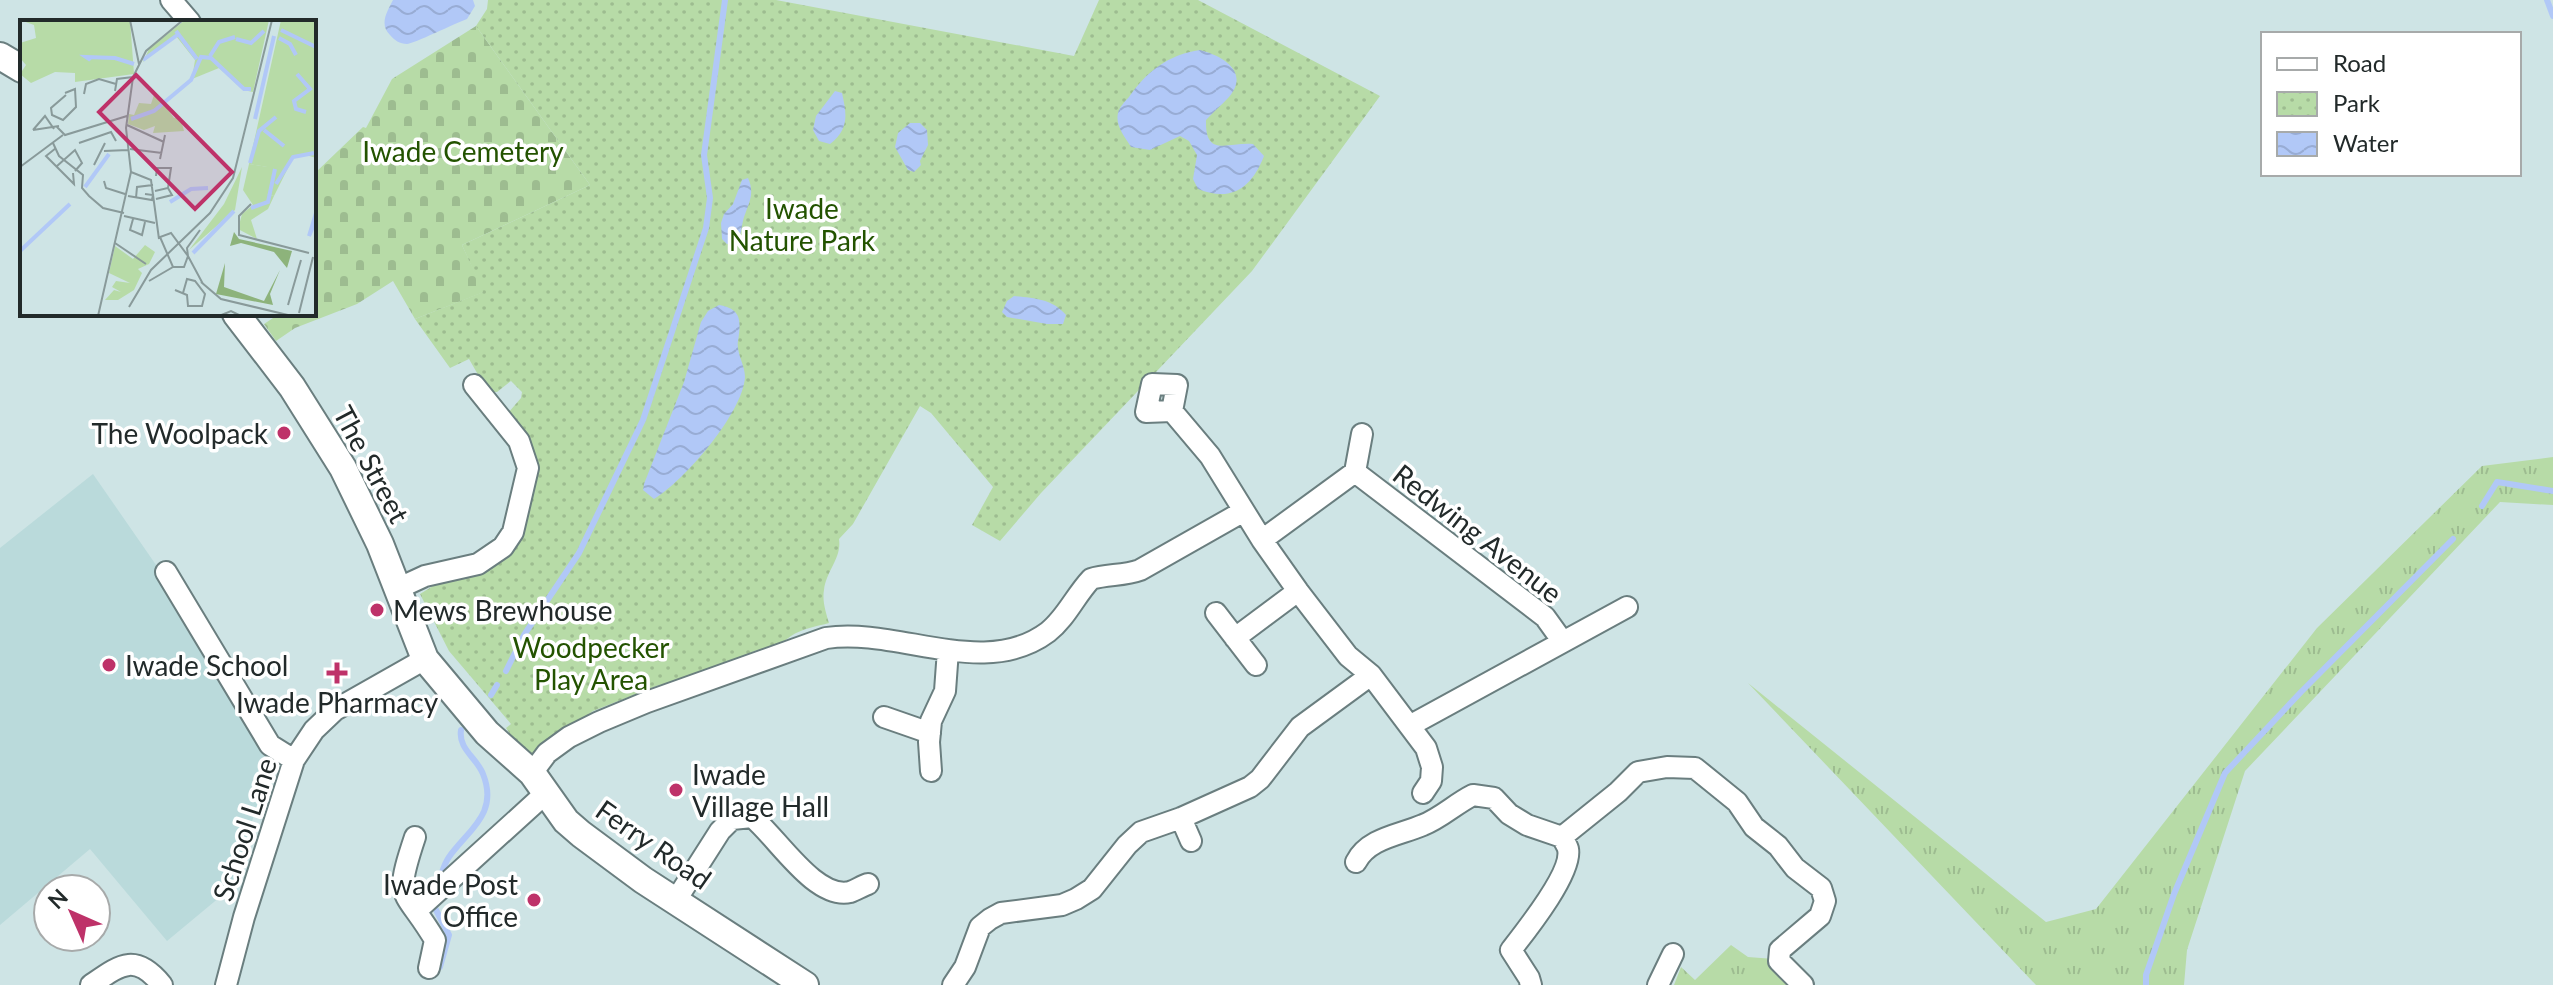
<svg xmlns="http://www.w3.org/2000/svg" width="2553" height="985" font-family="Lato,sans-serif">
  <style>
    .built { fill: #badadb }
    .grass { fill: url(#grass-tufts) }
    .cemetery { fill: url(#cemetery-stones) }
    .park { fill: url(#park-dots) }
    .water { fill: url(#water-waves) }
    .lines { fill: none; stroke-linecap: round; stroke-linejoin: round }
    .stream { stroke: #b1c8f7; stroke-width: 6 }
    .minor-casing { stroke: #6a7e7f; stroke-width: 24 }
    .tertiary-casing { stroke: #6a7e7f; stroke-width: 30 }
    .minor { stroke: #fff; stroke-width: 20 }
    .tertiary { stroke: #fff; stroke-width: 26 }
    .poi-dot { fill: #be3269; stroke: #fff; stroke-width: 3 }
    .labels { text-anchor: middle; dominant-baseline: central; stroke-width: 7; stroke-linejoin: round; paint-order: stroke }
    .park-label { font-size: 28px; fill: #235300; stroke: #fff }
    .poi-label { font-size: 28px; fill: #222a2a; stroke: #fff; text-anchor: start }
    .street-label { font-size: 28px; fill: #222a2a; stroke: #fff }
    .inset-river { fill: none; stroke: #b1c8f7; stroke-width: 4 }
    .inset-road { fill: none; stroke: #899a9a; stroke-width: 2 }
    .view { fill: #be3269; fill-opacity: 0.15; stroke: #be3269; stroke-width: 4 }
    .inset-edge { fill: none; stroke: #222a2a; stroke-width: 4 }
  </style>
  <defs>
    <pattern id="grass-tufts" width="24" height="20" patternUnits="userSpaceOnUse" patternTransform="scale(2)"><rect width="24" height="20" fill="#b7dba7"/><path d="M3 7l-1-3M5 7V3M7 7l1-3M15 17l-1-3M17 17v-4M19 17l1-3" fill="none" stroke="#9dbc90"/></pattern>
    <pattern id="cemetery-stones" width="16" height="16" patternUnits="userSpaceOnUse" patternTransform="scale(2)"><rect width="16" height="16" fill="#b7dba7"/><path d="M2 7V4a2 2 0 0 1 4 0v3zM10 15v-3a2 2 0 0 1 4 0v3z" fill="#9dbc90"/></pattern>
    <pattern id="park-dots" width="8" height="8" patternUnits="userSpaceOnUse" patternTransform="scale(2)"><rect width="8" height="8" fill="#b7dba7"/><path d="M2 2h.1M6 6h.1" fill="none" stroke="#9dbc90" stroke-width="1.8" stroke-linecap="round"/></pattern>
    <pattern id="water-waves" width="16" height="10" patternUnits="userSpaceOnUse" patternTransform="scale(2)"><rect width="16" height="10" fill="#b1c8f7"/><path d="M0 5q4-4 8 0t8 0" fill="none" stroke="#98acd4"/></pattern>
  </defs>
  <rect width="100%" height="100%" fill="#cee4e5"/>
  <path class="built" d="M93 474 163 575 272 756 232 887 167 941 90 849 0 925V548Z"/>
  <path class="grass" d="M2553 457V505L2500 502 2245 771 2187 950 2184 985H2036L1748 683 2046 922 2096 909 2317 628 2482 466Z
    M1731 945 1748 957 1774 959 1795 985H1674L1681 967 1695 980Z"/>
  <path class="cemetery" d="M476 26 590 185 462 245 484 292 415 319 393 281 357 304 295 328 276 341 264 324 279 314H314V174L363 127 366 128 392 79Z"/>
  <path class="park" d="M488 0H776L1074 56 1099 0H1198L1380 96 1252 271 1041 493 1000 541 972 525 993 487 931 413 920 406 853 524 839 539C842 558 826 571 824 590 822 601 826 613 829 623 818 626 801 629 791 636 781 643 771 653 757 650L680 682 659 685 593 711 534 755 525 756 506 728 511 724 449 651 420 594 520 532 537 471 508 413 521 398 522 392 511 381 497 392H488L469 359 450 368 415 319 483 292 462 245 590 185 476 26 487 9Z"/>
  <path class="water" d="M393 0H473L475 6 467 19C456 23 413 44 407 44 400 44 394 40 390 35 379 24 387 12 393 0Z
    M1200 50C1223 56 1250 72 1229 97 1222 105 1213 112 1206 120 1205 158 1227 142 1253 144L1264 156C1252 187 1232 203 1198 189L1193 179 1197 155 1189 141 1180 136 1150 150 1131 147C1125 137 1115 126 1118 113 1119 108 1125 101 1129 97 1146 72 1169 54 1200 50Z
    M835 91 842 93C847 115 849 129 830 144L819 141 813 130 816 116Z
    M910 123H920L927 130 928 145 920 161 921 165 914 172 908 170 895 147 898 133Z
    M748 178C755 193 749 203 744 217 741 227 742 233 737 243L727 244 722 239 721 223 724 214 733 204 742 180Z
    M1014 296C1034 298 1053 299 1066 315L1063 324H1047L1007 317 1002 312 1007 301Z
    M719 305C742 309 741 321 738 341 736 353 745 365 745 377 743 413 684 481 654 499L643 490 644 484 684 382 701 322 708 311Z"/>
  <g class="lines">
    <path class="stream" d="M2547 0 2553 16
      M2482 506 2497 482 2553 491
      M506 671 524 635 579 553 643 420 706 228 710 198 704 155 725 0
      M491 695 497 685
      M439 881C442 873 444 864 449 857 468 830 499 814 483 774 477 758 458 749 461 730
      M436 899 435 908 449 935 440 967
      M2146 985V975L2174 894 2225 773 2301 692 2453 539"/>
    <g class="minor-casing">
      <path id="minor" d="M171 0 190 22
        M1152 384 1177 385 1172 411 1146 412Z
        M1172 411 1210 456 1262 540 1298 591 1348 656 1371 675 1426 748 1432 767 1431 781 1423 793
        M1355 472 1362 434
        M1262 540 1355 472 1545 617 1563 642
        M166 572 270 745 294 760
        M399 588 425 576 478 564 503 547 513 532 528 468 519 441 474 385
        M1216 613 1256 665
        M1235 638 1298 591
        M884 717 930 733
        M1411 725 1627 607
        M931 771 929 742 931 721 945 691 948 650
        M532 773 547 753 569 737 599 722 647 702 826 638C898 627 984 680 1048 632 1066 618 1075 596 1091 579 1107 574 1124 576 1140 570L1244 511
        M1181 818 1191 841
        M415 837C393 903 403 886 435 940L429 968
        M1356 862C1368 838 1400 835 1423 825 1441 818 1455 804 1473 795L1494 798 1509 814 1527 825 1562 837
        M676 900 720 831 732 819 752 817C777 837 815 900 850 892 856 890 862 886 868 884
        M416 911 547 792
        M91 985C120 965 135 952 162 985
        M226 985 244 917 294 760 314 730 335 710 425 659
        M953 985 965 967 980 927 990 919 1001 913 1062 905 1076 899 1092 889 1127 845 1141 832 1181 818 1250 787 1260 779 1300 727 1371 675
        M1531 985 1529 978 1511 950C1525 932 1573 872 1568 849 1567 845 1564 841 1562 837L1618 792 1638 772 1667 767 1695 768 1737 802 1754 827 1778 846 1795 868 1821 888 1825 901 1820 916 1780 950 1779 961 1803 985
        M1658 985 1673 954"/>
    </g>
    <g class="tertiary-casing">
      <path id="tertiary" d="M0 56 22 69
        M236 314 292 387 343 468 380 544 425 659 487 733 532 773 566 821 581 834 643 880 805 985"/>
    </g>
    <use href="#minor" class="minor"/>
    <use href="#tertiary" class="tertiary"/>
  </g>
  <g class="poi-dot">
    <circle cx="284" cy="433" r="8"/>
    <circle cx="377" cy="610" r="8"/>
    <circle cx="109" cy="665" r="8"/>
    <path d="M333 661h8v8h8v8h-8v8h-8v-8h-8v-8h8z"/>
    <circle cx="676" cy="790" r="8"/>
    <circle cx="534" cy="900" r="8"/>
  </g>
  <g class="labels">
    <g class="park-label">
      <text x="463" y="151">Iwade Cemetery</text>
      <text x="802" y="208">Iwade<tspan x="802" dy="32">Nature Park</tspan></text>
      <text x="591" y="647">Woodpecker<tspan x="591" dy="32">Play Area</tspan></text>
    </g>
    <g class="poi-label">
      <text x="268" y="433" text-anchor="end">The Woolpack</text>
      <text x="393" y="610">Mews Brewhouse</text>
      <text x="125" y="665">Iwade School</text>
      <text x="337" y="702" text-anchor="middle">Iwade Pharmacy</text>
      <text x="692" y="774">Iwade<tspan x="692" dy="32">Village Hall</tspan></text>
      <text x="518" y="884" text-anchor="end">Iwade Post<tspan x="518" dy="32">Office</tspan></text>
    </g>
    <g class="street-label">
      <text transform="translate(372 464) rotate(62)">The Street</text>
      <text transform="translate(1478 533) rotate(38)">Redwing Avenue</text>
      <text transform="translate(244 829) rotate(-72)">School Lane</text>
      <text transform="translate(654 844) rotate(35)">Ferry Road</text>
    </g>
  </g>
  <g transform="translate(20 20)">
    <rect width="296" height="296" fill="#cee4e5"/>
    <path d="M110 0 114 54 55 62V53L35 52 11 63 0 54 6 45 0 38V23L16 18 14 5 0 0ZM165 0H249L233 72 223 70 199 48 172 59 175 40 156 16 123 42 129 29ZM229 144 248 147 247 174 254 176 248 189 231 200 237 219 218 209 222 194 233 185 223 170ZM222 147 215 190 169 230 204 184ZM125 225 135 232 129 244 118 249 122 253 114 270 98 280H85L94 270 101 272 92 267 96 261 110 263 89 253 95 226 113 239Z" fill="#b7dba7"/>
    <path d="M214 212 219 219 272 231 267 248 254 232 221 223 210 226ZM205 243 204 267 244 281 260 250 250 274 253 285 196 274Z" fill="#8db37b"/>
    <path d="M261 0H296V138L283 134 273 138 254 176 247 174V147L229 144Z" fill="#b7dba7"/>
    <path d="M135 72 154 98 160 96 164 111 133 113 135 106 124 110 108 104 109 94 114 95 119 83 131 84Z" fill="#b7dba7"/>
    <path class="inset-river" d="M261 10 296 27M156 11 177 39M259 18 270 24 276 35M216 19 231 23 244 11M190 36 199 22 215 17M71 37 69 39 66 37 95 38 114 44M123 40 160 13M277 54 290 69 274 81 276 89 286 92M111 99 134 91 171 60 181 37 191 38 224 69H231M235 99 254 16M244 110 264 126M230 143 239 111 256 97M256 164 273 137 294 133M65 167 89 134M150 182 171 169 188 168M231 188 248 182 255 149M296 193 289 216 296 200M0 231 50 184M173 233 214 191"/>
    <path class="inset-road" d="M110 0 119 44M95 71 97 59 113 57M45 73 55 69 56 87 43 100 32 95 31 88 46 75M64 74 66 64 79 59 96 64M107 105 144 122M37 107 45 115 107 96M13 110 39 106M13 110 25 96 34 109M33 123 39 136 63 155 62 168 69 176 83 188 104 193M59 123 91 112 96 121M36 128 26 136 54 164 53 153M110 129 142 133M84 131 108 130M140 139 145 115M74 145 85 123M37 146 55 130 62 143 55 151M0 147 43 115M111 152 131 160 139 219M84 161 86 168 105 174M135 171 148 168 151 148H137L136 156M108 176 132 180 133 175 125 174M116 178 117 167 133 165M136 179 152 175 148 168M231 184 219 196V215L289 233M104 196 135 203M113 199 110 210 122 215 125 202M95 223 126 244M168 236 164 247H153L140 217 151 213 168 236 183 264M168 236 167 228 180 210M129 261 153 247M181 262 201 279 272 296M155 270 167 275 168 286H182L185 274 175 261 167 259 163 273M268 285 281 240M109 287 131 250 190 193 213 158 252 0M279 293 293 237M78 296 111 152 106 108 113 57 126 31 163 0M199 296 211 291 221 296"/>
    <path class="view" d="M116 55 212 152 175 189 79 92Z"/>
    <rect width="296" height="296" class="inset-edge"/>
  </g>
  <rect x="2261" y="32" width="260" height="144" fill="#ffffff" stroke="#a7aaaa" stroke-width="2"/>
  <rect x="2277" y="58" width="40" height="12" fill="#ffffff" stroke="#a7aaaa" stroke-width="2"/>
  <text x="2333" y="72" font-size="24" fill="#222a2a">Road</text>
  <rect x="2277" y="92" width="40" height="24" fill="url(#park-dots)" stroke="#a7aaaa" stroke-width="2"/>
  <text x="2333" y="112" font-size="24" fill="#222a2a">Park</text>
  <rect x="2277" y="132" width="40" height="24" fill="url(#water-waves)" stroke="#a7aaaa" stroke-width="2"/>
  <text x="2333" y="152" font-size="24" fill="#222a2a">Water</text>
  <g transform="translate(72 913) rotate(315)"><circle r="38" fill="#ffffff" stroke="#a7aaaa" stroke-width="2"/>
  <path d="M0-6L14 30L0 20L-14 30Z" fill="#be3269"/>
  <text y="-12" font-size="22" font-weight="bold" text-anchor="middle" fill="#222a2a">N</text>
  </g>
</svg>
